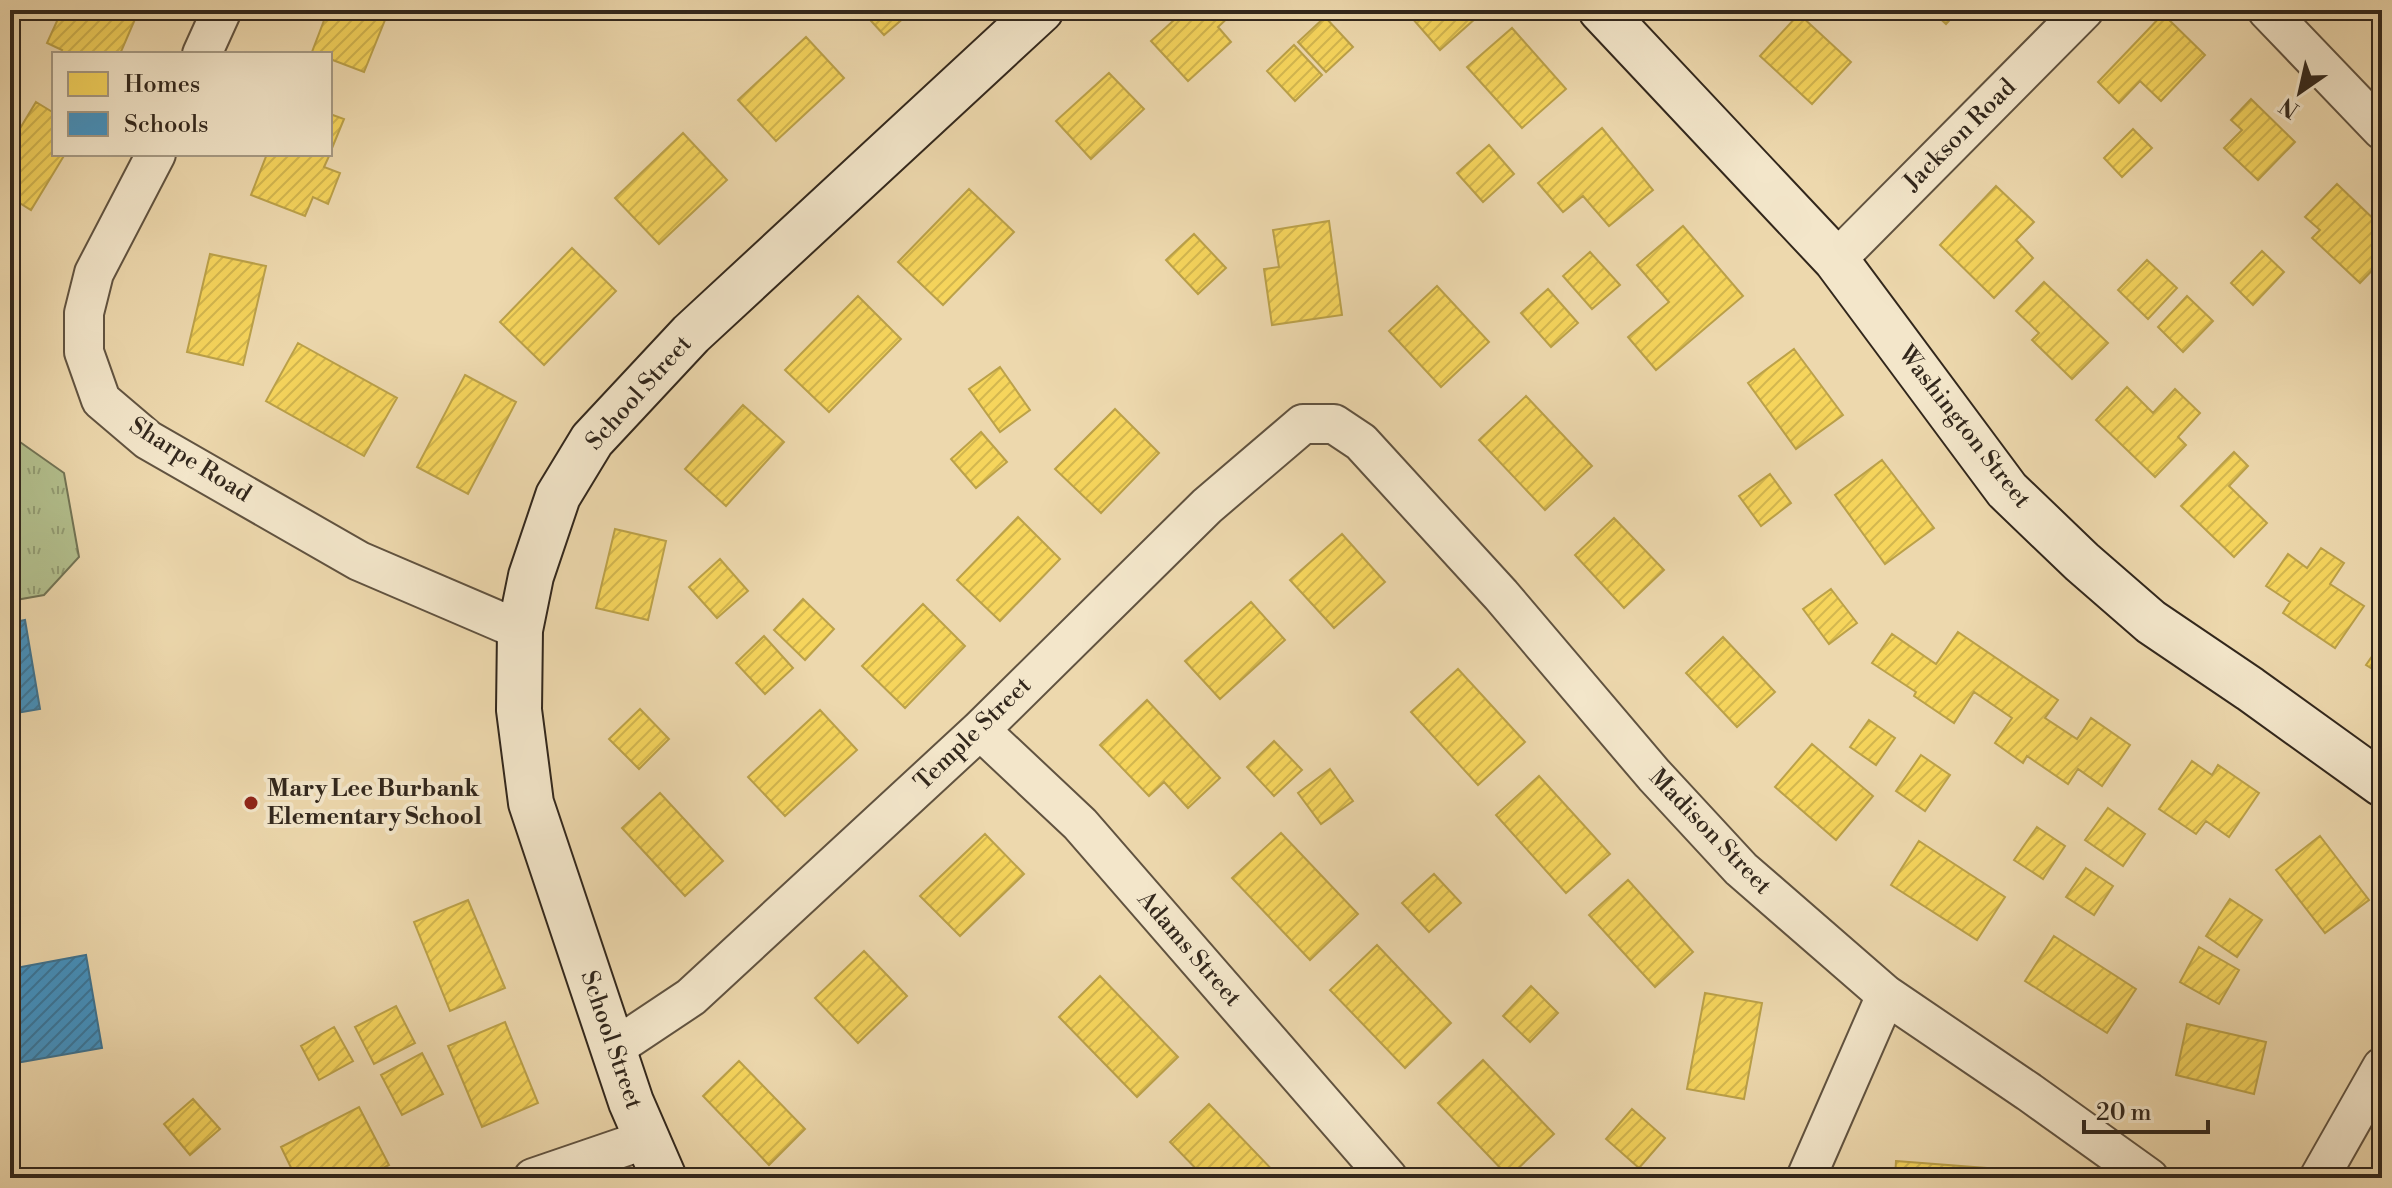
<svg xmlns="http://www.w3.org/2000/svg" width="2392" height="1188" font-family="'Libre Bodoni',serif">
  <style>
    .grass { fill: url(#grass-tufts); stroke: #727455; stroke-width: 2 }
    .homes { fill: url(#homes-hatch); stroke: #bba149; stroke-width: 2 }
    .schools { fill: url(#schools-hatch); stroke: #3e7391; stroke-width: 2 }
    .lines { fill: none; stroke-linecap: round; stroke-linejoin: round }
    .street-casing { stroke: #615340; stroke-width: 42 }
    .secondary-casing { stroke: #32271c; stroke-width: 48 }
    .street { stroke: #f3e6ca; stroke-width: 38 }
    .secondary { stroke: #f3e6ca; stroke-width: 44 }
    .poi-dot { fill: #8f2418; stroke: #f3e6ca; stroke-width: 3 }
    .labels { text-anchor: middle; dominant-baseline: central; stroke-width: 8; stroke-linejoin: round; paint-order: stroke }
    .street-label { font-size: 24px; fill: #32271c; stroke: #f3e6ca }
    .poi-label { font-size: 24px; font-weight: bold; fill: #32271c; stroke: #f3e6ca; text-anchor: start }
  </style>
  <defs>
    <pattern id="grass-tufts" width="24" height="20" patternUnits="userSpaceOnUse" patternTransform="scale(2)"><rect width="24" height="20" fill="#b3c08e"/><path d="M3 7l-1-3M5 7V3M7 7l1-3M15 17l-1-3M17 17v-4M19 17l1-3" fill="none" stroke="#929c73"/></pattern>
    <pattern id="homes-hatch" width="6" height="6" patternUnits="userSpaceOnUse" patternTransform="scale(2)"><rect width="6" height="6" fill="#f6d55c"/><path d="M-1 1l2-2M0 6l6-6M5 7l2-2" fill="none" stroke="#d3b74f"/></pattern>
    <pattern id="schools-hatch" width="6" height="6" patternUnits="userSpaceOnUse" patternTransform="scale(2)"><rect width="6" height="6" fill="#4393c3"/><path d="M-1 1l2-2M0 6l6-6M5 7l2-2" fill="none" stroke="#39789e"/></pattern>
  </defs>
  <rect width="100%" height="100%" fill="#edd8ad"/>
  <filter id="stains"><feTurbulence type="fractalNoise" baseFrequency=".0025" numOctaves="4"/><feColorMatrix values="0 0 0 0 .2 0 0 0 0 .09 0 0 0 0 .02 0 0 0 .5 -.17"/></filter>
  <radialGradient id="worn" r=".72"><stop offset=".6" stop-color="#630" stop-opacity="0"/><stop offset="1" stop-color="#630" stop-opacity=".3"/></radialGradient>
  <path class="grass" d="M10 435 64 473 79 557 44 595 10 601Z"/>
  <path class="homes" d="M62 10 77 16 79 10H139L120 54H60L62 50 47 43Z
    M328 10H389L364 72 330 59V54L312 52Z
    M861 10H913L884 35Z
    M1185 10H1230L1233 13 1218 27 1231 42 1188 81 1151 41Z
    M1405 10H1485L1440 50Z
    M1931 10H1959L1946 24Z
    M1799 14 1851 62 1812 104 1760 56Z
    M2163 14 2205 55 2161 101 2140 81 2119 103 2098 82Z
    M1325 17 1353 47 1326 72 1298 42Z
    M1512 28 1566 89 1522 128 1467 67Z
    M806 37 844 78 776 141 738 100Z
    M1294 45 1322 75 1295 101 1267 71Z
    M1109 73 1144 109 1091 159 1056 121Z
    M2251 99 2295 142 2258 180 2224 148 2242 130 2231 120Z
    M36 102 54 113V154H65L31 210 10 197V145Z
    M330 114 344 119 330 153Z
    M1602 128 1653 190 1609 226 1583 196 1563 212 1538 183Z
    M2133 129 2152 148 2122 177 2104 158Z
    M683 133 727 180 659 244 615 198Z
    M1489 145 1514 174 1483 202 1457 173Z
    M267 154H330L324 167 340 173 328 204 313 197 305 216 251 195Z
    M2337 184 2382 227V260L2360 283 2312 238 2320 230 2305 217Z
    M1996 186 2034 222 2016 240 2033 258 1994 298 1940 245Z
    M969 189 1014 232 943 305 898 262Z
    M1329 221 1342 315 1272 325 1264 269 1279 267 1273 230Z
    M1683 226 1743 296 1656 370 1628 337 1669 302 1637 265Z
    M1194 234 1226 268 1198 294 1166 260Z
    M10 246 19 250 10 270Z
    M572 248 616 291 544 365 500 322Z
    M2262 251 2284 272 2253 305 2231 283Z
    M1590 252 1620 285 1592 309 1563 276Z
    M210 254 266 266 243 365 187 352Z
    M2147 260 2177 288 2148 319 2118 290Z
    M2044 282 2108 343 2072 379 2032 340 2039 333 2016 311Z
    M1437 286 1489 342 1441 387 1389 331Z
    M1548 289 1578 323 1551 347 1521 313Z
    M858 296 901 339 829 412 785 370Z
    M2187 296 2213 321 2183 352 2158 327Z
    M298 343 397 398 364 456 266 401Z
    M1794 349 1843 415 1796 449 1748 383Z
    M1000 367 1030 410 1000 432 969 389Z
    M465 375 516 402 468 494 417 467Z
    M2127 387 2153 413 2175 389 2200 413 2178 437 2186 445 2155 477 2096 420Z
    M1526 396 1592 466 1545 510 1479 440Z
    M743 405 784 442 726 506 685 469Z
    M1115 409 1159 453 1101 513 1055 469Z
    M981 432 1007 462 976 488 951 459Z
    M2234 452 2248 466 2229 486 2267 523 2234 557 2181 506Z
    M1882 460 1934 528 1885 564 1835 495Z
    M1770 474 1791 503 1761 526 1739 496Z
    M1018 517 1060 559 1000 621 957 580Z
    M1614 518 1664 570 1624 608 1575 555Z
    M615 529 666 541 648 620 596 608Z
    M1342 534 1385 582 1334 628 1290 580Z
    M2321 548 2344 563 2330 584 2364 606 2335 648 2283 613 2290 602 2266 586 2288 554 2307 568Z
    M720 559 748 591 717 618 689 587Z
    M1831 589 1857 623 1829 644 1803 609Z
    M803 599 834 629 805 660 774 630Z
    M1251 602 1285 640 1220 699 1185 661Z
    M923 604 965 646 905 708 862 666Z
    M1958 632 2058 700 2045 718 2077 739 2091 718 2130 745 2102 786 2078 769 2068 784 2027 756 2023 763 1995 743 2012 718 1974 692 1954 723 1914 696 1916 692 1872 663 1892 634 1936 664Z
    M764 636 793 668 765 694 736 663Z
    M1723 637 1775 692 1737 727 1686 673Z
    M2382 642V675L2366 665Z
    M1458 669 1525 742 1478 785 1411 712Z
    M1147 700 1220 778 1188 808 1164 782 1149 796 1100 745Z
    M640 709 669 739 639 769 609 739Z
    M820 710 857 750 785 816 748 777Z
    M1869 720 1895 738 1876 765 1850 747Z
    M1274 741 1302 770 1274 796 1247 767Z
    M1812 744 1873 796 1836 840 1775 787Z
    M1921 755 1950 775 1925 811 1896 791Z
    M2192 761 2212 775 2218 765 2259 793 2229 837 2206 821 2196 834 2159 809Z
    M1330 769 1353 801 1321 824 1298 793Z
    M1539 776 1610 854 1566 893 1496 815Z
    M660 793 723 861 685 896 622 828Z
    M2108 808 2145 834 2123 866 2085 840Z
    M2037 827 2065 846 2043 879 2014 860Z
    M1281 833 1358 914 1310 960 1232 878Z
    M985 834 1024 874 960 936 920 896Z
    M2320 836 2369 900 2325 933 2276 870Z
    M1919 841 2005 897 1977 940 1891 885Z
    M2086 868 2113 886 2094 915 2066 897Z
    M1434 874 1461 903 1429 932 1402 903Z
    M1628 880 1693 952 1655 987 1589 915Z
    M2230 899 2262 920 2237 957 2206 936Z
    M468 900 505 988 450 1011 414 922Z
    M2054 936 2136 989 2107 1033 2025 981Z
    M1377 945 1451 1023 1405 1068 1330 990Z
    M2199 947 2239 970 2219 1004 2180 982Z
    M864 951 907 996 858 1043 815 998Z
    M1100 976 1178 1057 1137 1097 1059 1017Z
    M1531 986 1558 1013 1530 1042 1503 1016Z
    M1705 993 1762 1003 1744 1099 1687 1089Z
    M396 1006 415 1043 374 1064 355 1027Z
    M505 1022 538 1103 482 1127 448 1046Z
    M2187 1024 2266 1042 2254 1094 2176 1075Z
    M334 1027 353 1061 319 1080 301 1046Z
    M422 1053 443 1094 402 1115 381 1075Z
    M1483 1060 1554 1134 1509 1177 1438 1103Z
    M739 1061 805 1129 769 1165 703 1096Z
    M193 1099 220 1129 190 1155 164 1124Z
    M1209 1104 1280 1178H1205L1170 1142Z
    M359 1107 389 1165 364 1178H296L281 1147Z
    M1632 1109 1665 1138 1639 1168 1606 1139Z
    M1896 1161 2012 1170 2011 1178H1895Z
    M1610 1169 1619 1178H1601Z"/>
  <path class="schools" d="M25 620 40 709 10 714V623Z
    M86 955 102 1048 10 1064V969Z"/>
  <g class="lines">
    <g class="street-casing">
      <path id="street" d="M2267 10 2382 130
        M202 54 222 10
        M156 154 94 273 84 313V352L101 400 148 440 359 561 520 630
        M1836 260 2084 10
        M980 730 1080 824 1388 1178
        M613 1049 691 997 980 730 1207 506 1303 424H1334L1361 442 1501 595 1654 775 1741 869 1886 995 2029 1092 2149 1178
        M533 1178 647 1139
        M1806 1178 1886 995
        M2319 1178 2382 1067"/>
    </g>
    <g class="secondary-casing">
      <path id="secondary" d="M1601 10 1836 260 2007 490 2082 562 2151 622 2250 689 2382 784
        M664 1178 631 1102 531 803 519 710 520 630 531 576 558 496 592 440 691 334 1041 10"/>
    </g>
    <use href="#street" class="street"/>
    <use href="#secondary" class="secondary"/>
  </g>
  <circle class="poi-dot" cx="251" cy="803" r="8"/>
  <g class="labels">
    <g class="street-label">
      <text transform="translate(1960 135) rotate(-45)">Jackson Road</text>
      <text transform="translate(639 393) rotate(-48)">School Street</text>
      <text transform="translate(1964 427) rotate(52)">Washington Street</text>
      <text transform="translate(190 460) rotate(32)">Sharpe Road</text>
      <text transform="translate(973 734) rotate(-44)">Temple Street</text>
      <text transform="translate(1710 832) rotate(46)">Madison Street</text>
      <text transform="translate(1189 949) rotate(49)">Adams Street</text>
      <text transform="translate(611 1040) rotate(71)">School Street</text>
    </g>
    <g class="poi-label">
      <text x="267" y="789">Mary Lee Burbank<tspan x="267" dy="28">Elementary School</tspan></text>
    </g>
  </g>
  <rect width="2392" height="1188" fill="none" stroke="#edd8ad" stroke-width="40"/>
  <rect x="12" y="12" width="2368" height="1164" fill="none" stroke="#32271c" stroke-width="4"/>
  <rect x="20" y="20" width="2352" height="1148" fill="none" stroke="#32271c" stroke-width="2"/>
  <rect x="52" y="52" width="280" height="104" fill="#f3e6ca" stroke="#a69a84" stroke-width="2"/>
  <rect x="68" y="72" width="40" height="24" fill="#f6d55c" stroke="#a69a84" stroke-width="2"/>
  <text x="124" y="92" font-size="24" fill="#32271c">Homes</text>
  <rect x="68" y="112" width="40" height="24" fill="#4393c3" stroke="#a69a84" stroke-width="2"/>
  <text x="124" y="132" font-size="24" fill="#32271c">Schools</text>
  <g transform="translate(2300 92) rotate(214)" stroke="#f3e6ca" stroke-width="6" paint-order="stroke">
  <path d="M0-6L14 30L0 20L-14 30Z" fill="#32271c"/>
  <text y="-12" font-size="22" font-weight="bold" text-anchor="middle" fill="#32271c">N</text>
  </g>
  <path d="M2084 1120v12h124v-12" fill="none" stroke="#32271c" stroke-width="4"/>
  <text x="2096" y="1120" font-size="24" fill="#32271c" stroke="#f3e6ca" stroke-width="6" paint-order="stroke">20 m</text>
  <rect width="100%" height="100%" filter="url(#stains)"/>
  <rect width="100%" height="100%" fill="url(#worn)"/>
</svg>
